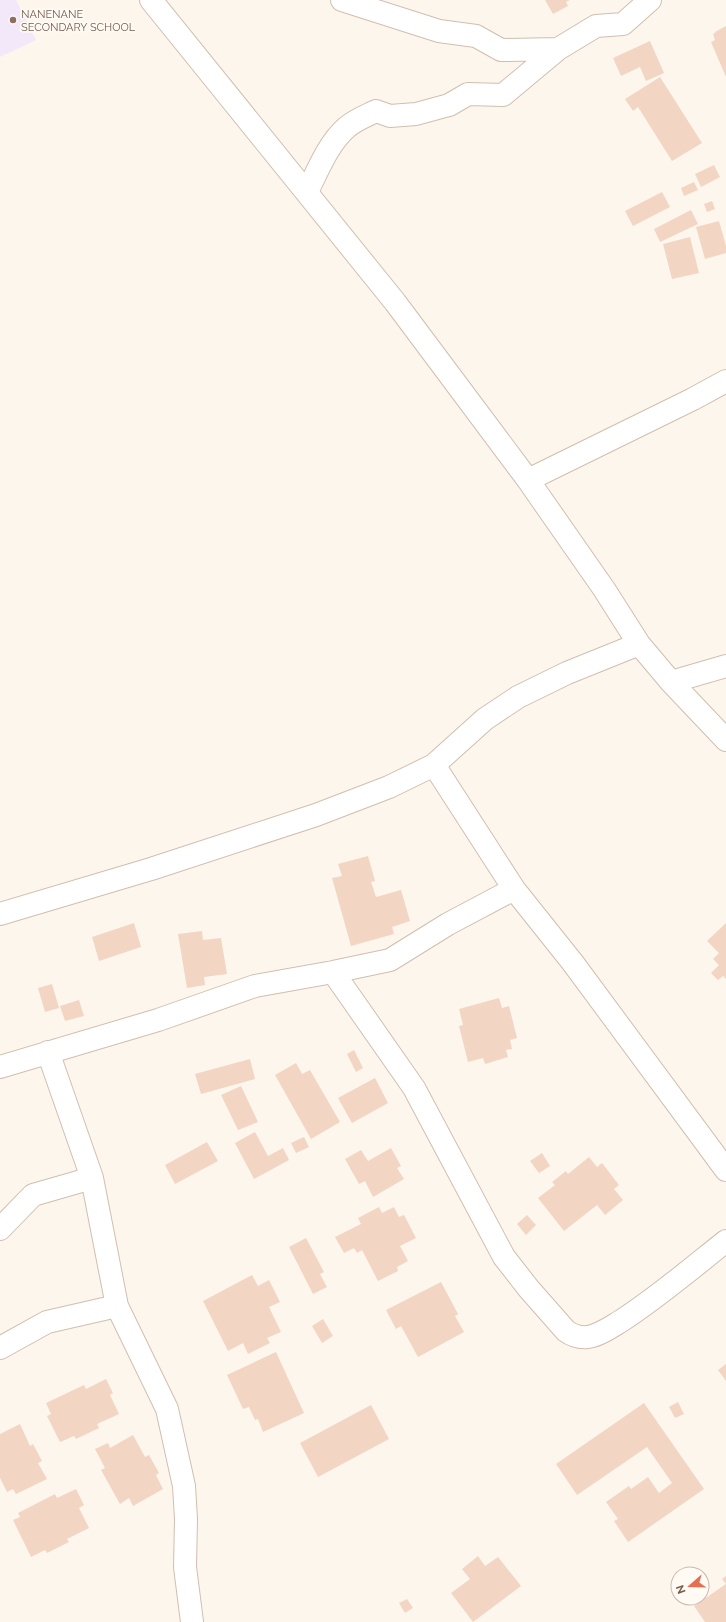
<svg xmlns="http://www.w3.org/2000/svg" width="726" height="1622" font-family="Raleway,sans-serif">
  <style>
    .education { fill: #f3e8fa }
    .building { fill: #f3d5c3 }
    .lines { fill: none; stroke-linecap: round; stroke-linejoin: round }
    .minor-casing { stroke: #d1beb0; stroke-width: 24 }
    .minor { stroke: #fff; stroke-width: 22 }
    .education-dot { fill: #8d6e63; stroke: #fffaf3; stroke-width: 1.5 }
    .labels { text-anchor: middle; dominant-baseline: central; stroke-width: 3.5; stroke-linejoin: round; paint-order: stroke }
    .education-label { font-size: 11px; fill: #785e54; stroke: #fffaf3; text-anchor: start }
  </style>
  <rect width="100%" height="100%" fill="#fdf6ec"/>
  <path class="education" d="M0 0H16L36 40 0 57Z"/>
  <path class="building" d="M545 0H570L566 2 568 6 553 14Z
    M726 26V77L711 42 715 40 713 34 715 33V32Z
    M650 41 664 73 646 81 640 67 621 76 613 58Z
    M660 77 702 143 672 161 638 107 633 111 625 99Z
    M714 165 720 177 701 187 695 174Z
    M694 182 698 190 684 196 681 188Z
    M662 192 670 207 633 226 625 211Z
    M712 201 715 209 707 212 704 204Z
    M691 210 698 224 660 242 654 229Z
    M719 221 726 246V253L705 259 696 227Z
    M690 237 699 273 672 279 663 244Z
    M368 856 375 881 371 882 376 897 401 890 410 921 392 927 394 934 351 946 332 878 342 876 338 864Z
    M134 923 141 947 99 961 92 937Z
    M726 923V979L723 976 718 980 711 973 719 965 713 959 719 953 707 941Z
    M202 931 203 940 221 938 227 974 204 977 205 985 187 988 178 934Z
    M52 984 59 1008 45 1012 38 988Z
    M499 998 502 1008 509 1006 517 1038 510 1040 512 1049 506 1050 508 1057 485 1064 483 1058 468 1062 459 1026 463 1025 459 1009Z
    M79 1000 84 1016 65 1021 60 1006Z
    M354 1050 363 1068 356 1072 347 1054Z
    M250 1059 255 1079 201 1094 195 1074Z
    M296 1063 302 1074 310 1070 340 1122 311 1139 275 1075Z
    M375 1078 388 1103 352 1123 338 1098Z
    M241 1086 258 1122 238 1130 221 1095Z
    M255 1132 268 1156 283 1148 289 1160 254 1179 235 1143Z
    M304 1137 309 1147 296 1153 291 1143Z
    M207 1142 218 1161 175 1184 165 1165Z
    M391 1148 401 1166 397 1168 404 1179 373 1197 365 1181 359 1184 345 1159 361 1150 368 1161Z
    M542 1153 550 1166 539 1173 530 1161Z
    M589 1157 597 1167 602 1163 619 1185 614 1189 623 1200 605 1215 597 1205 564 1231 538 1198 555 1185 552 1182 566 1171 568 1174Z
    M379 1207 382 1213 394 1207 399 1217 404 1215 416 1238 400 1246 408 1261 397 1267 398 1271 378 1281 362 1250 357 1253 354 1248 344 1253 335 1237 361 1224 358 1218Z
    M527 1215 536 1225 526 1235 517 1224Z
    M306 1238 324 1272 320 1274 327 1287 313 1294 289 1247Z
    M252 1275 258 1286 269 1280 280 1302 269 1307 281 1332 267 1338 270 1343 248 1354 243 1343 228 1351 203 1301Z
    M441 1282 458 1314 455 1316 464 1332 418 1357 401 1326 396 1329 386 1310Z
    M323 1319 333 1336 322 1343 312 1326Z
    M276 1352 304 1413 263 1432 258 1419 255 1420 249 1407 243 1409 227 1375Z
    M726 1364V1381L718 1370Z
    M106 1379 113 1393 110 1395 119 1414 97 1424 99 1428 76 1439 74 1436 60 1442 47 1416 51 1414 46 1403 84 1385 86 1389Z
    M678 1402 684 1414 675 1418 669 1407Z
    M644 1403 704 1489 628 1542 614 1521 618 1519 606 1502 629 1486 631 1489 648 1477 659 1493 672 1483 647 1447 577 1495 556 1464Z
    M371 1405 389 1439 318 1477 300 1443Z
    M20 1424 30 1446 33 1444 42 1461 38 1463 47 1479 16 1494 13 1489 7 1492 0 1478V1434Z
    M133 1435 145 1457 149 1455 159 1473 156 1475 163 1489 133 1506 129 1498 120 1504 101 1470 105 1468 95 1449 108 1443 110 1448Z
    M76 1489 84 1505 79 1508 89 1528 67 1539 69 1542 47 1553 45 1550 31 1557 13 1520 20 1517 18 1513 55 1494 57 1498Z
    M478 1556 485 1566 498 1557 521 1586 473 1622 451 1593 470 1579 462 1569Z
    M726 1576V1622H705L694 1606 726 1584 722 1579Z
    M407 1599 413 1608 405 1613 399 1603Z"/>
  <g class="lines">
    <g class="minor-casing">
      <path id="minor" d="M151 0 395 302 528 480 604 589 639 644 671 682 726 740
        M342 0 439 31 476 36 501 50 558 49 596 26 623 24 650 0
        M307 192C318 170 328 144 346 128 355 120 366 116 376 111L390 116 416 114 449 105 468 94 503 95 558 49
        M528 480 693 399 726 381
        M671 682 726 666
        M434 765 514 889 573 963 726 1170
        M0 914 151 869 316 815 389 787 434 765 485 719 518 697 567 673 639 644
        M333 972 414 1088 504 1257 529 1289 566 1331C573 1336 579 1338 588 1337 600 1335 611 1327 621 1321 658 1297 692 1268 726 1241
        M48 1052 92 1178 117 1306 167 1409 184 1486 186 1519 185 1567 192 1622
        M0 1067 158 1020 255 986 333 972 390 960 448 924 514 889
        M0 1229 33 1195 92 1178
        M0 1348 47 1322 117 1306"/>
    </g>
    <use href="#minor" class="minor"/>
  </g>
  <circle class="education-dot" cx="13" cy="20" r="4"/>
  <g class="labels">
    <g class="education-label">
      <text x="21" y="14">NANENANE<tspan x="21" dy="13">SECONDARY SCHOOL</tspan></text>
    </g>
  </g>
  <g transform="translate(690 1586) rotate(250)"><circle r="19" fill="#fffaf3" stroke="#cabbb1"/>
  <path d="M0-3L7 15L0 10L-7 15Z" fill="#e76f51"/>
  <text y="-6" font-size="11" font-weight="bold" text-anchor="middle" fill="#7a5c4d">N</text>
  </g>
</svg>
